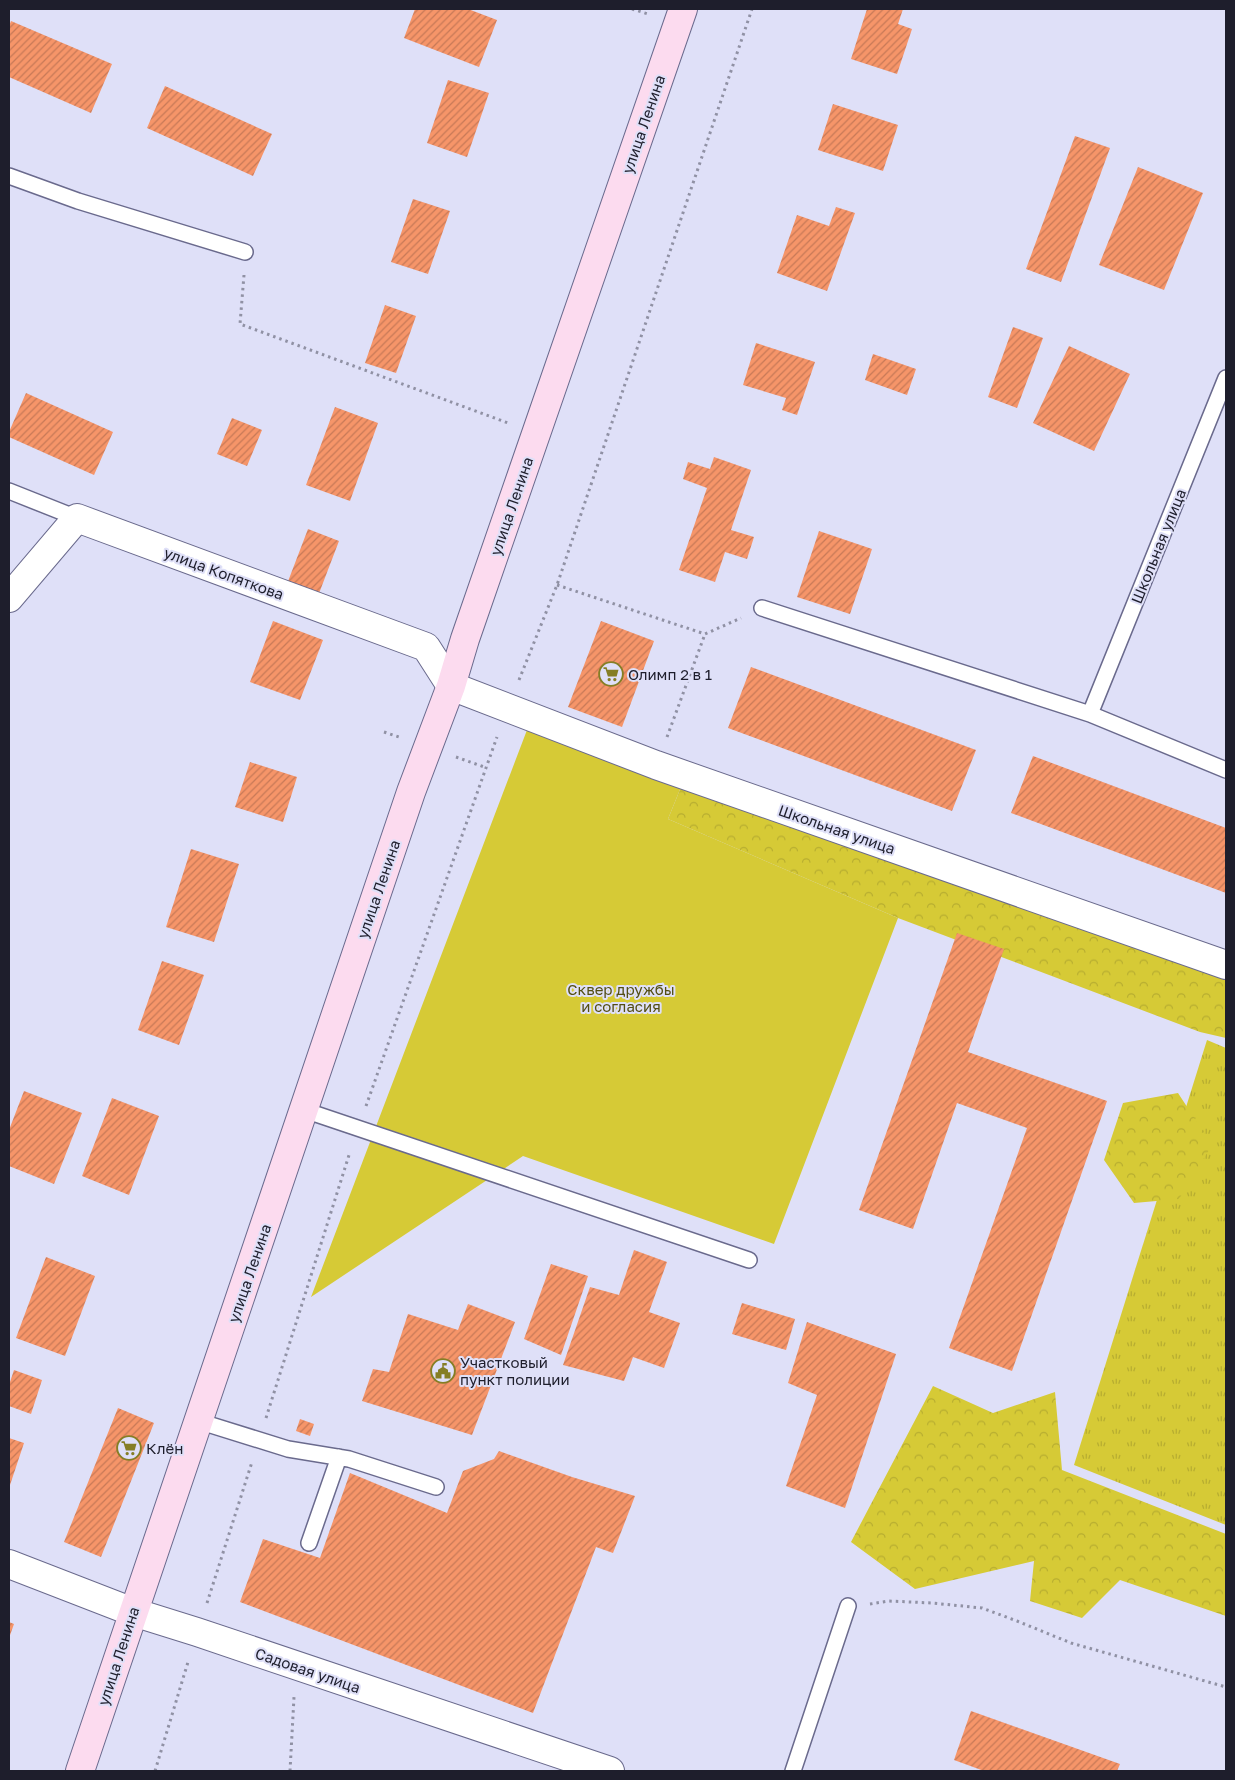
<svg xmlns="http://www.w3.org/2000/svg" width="1235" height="1780" font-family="'Golos Text',sans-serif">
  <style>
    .grass { fill: url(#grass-tufts) }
    .forest { fill: url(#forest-crowns) }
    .park { fill: #d6ca36 }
    .building { fill: url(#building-hatch) }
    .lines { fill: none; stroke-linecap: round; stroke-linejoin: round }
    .service-casing { stroke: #6a6a8d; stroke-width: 18 }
    .minor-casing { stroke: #6a6a8d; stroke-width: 30 }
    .secondary-casing { stroke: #6a6a8d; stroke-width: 30 }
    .path { stroke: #9091a4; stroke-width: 3; stroke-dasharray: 2.5 4; stroke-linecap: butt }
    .service { stroke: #fff; stroke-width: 15 }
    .minor { stroke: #fff; stroke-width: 28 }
    .secondary { stroke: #fcdbef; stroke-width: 28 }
    .labels { text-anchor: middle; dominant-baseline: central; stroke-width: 4; stroke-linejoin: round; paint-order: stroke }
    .street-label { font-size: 15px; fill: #1e1e2c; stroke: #dfe0f8 }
    .poi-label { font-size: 15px; fill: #1e1e2c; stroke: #dfe0f8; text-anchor: start }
    .park-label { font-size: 15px; fill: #534e13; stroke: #dfe0f8 }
  </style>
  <defs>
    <pattern id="grass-tufts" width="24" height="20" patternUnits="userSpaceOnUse" patternTransform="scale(1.25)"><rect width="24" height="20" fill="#d6ca36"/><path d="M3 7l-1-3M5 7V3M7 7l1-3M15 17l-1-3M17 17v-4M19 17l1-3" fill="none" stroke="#b7ad30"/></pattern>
    <pattern id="forest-crowns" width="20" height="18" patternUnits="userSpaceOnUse" patternTransform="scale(1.25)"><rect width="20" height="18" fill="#d6ca36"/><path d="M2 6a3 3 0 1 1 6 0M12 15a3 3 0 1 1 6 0" fill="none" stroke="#b7ad30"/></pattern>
    <pattern id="building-hatch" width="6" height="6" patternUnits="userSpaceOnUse" patternTransform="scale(1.25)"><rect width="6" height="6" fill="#f69569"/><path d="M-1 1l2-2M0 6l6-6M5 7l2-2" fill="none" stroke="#c77957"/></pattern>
  </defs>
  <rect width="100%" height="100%" fill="#dfe0f8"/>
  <path class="grass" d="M1207 1040 1226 1048V1525L1074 1465Z"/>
  <path class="forest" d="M681 787 1226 977V1038L1200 1032 898 918 668 819Z
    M1178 1093 1212 1145 1179 1199 1134 1203 1104 1160 1123 1103Z
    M933 1386 993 1413 1055 1392 1062 1470 1226 1534V1616L1120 1580 1082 1618 1030 1601 1034 1561 915 1589 851 1542Z"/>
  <path class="park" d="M527 730 681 787 668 819 898 918 774 1244 523 1156 311 1297Z"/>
  <path class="building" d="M415 9H468L497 20 479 67 404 38Z
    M867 9H903L898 24 912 29 897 74 851 59Z
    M11 21 112 64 91 113 9 77V26Z
    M448 80 489 93 467 157 427 143Z
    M165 86 272 134 253 176 147 128Z
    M833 104 898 125 883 171 818 150Z
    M1075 136 1110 148 1061 282 1026 269Z
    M1138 167 1203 193 1164 290 1099 265Z
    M413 199 450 211 428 274 391 262Z
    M836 207 855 213 827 291 777 273 797 215 829 226Z
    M385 305 416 316 396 373 365 363Z
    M1013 327 1043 338 1017 408 988 397Z
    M756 343 815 362 797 415 782 410 786 398 743 385Z
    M1069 346 1130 374 1094 451 1033 423Z
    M873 354 916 369 907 395 865 380Z
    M26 393 113 432 94 475 9 437V432Z
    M335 407 378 423 350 501 306 485Z
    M232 418 262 430 247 466 217 454Z
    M714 457 751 470 731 530 754 537 747 559 725 552 715 582 679 570 707 488 683 479 688 462 710 469Z
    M308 529 339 541 318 596 287 584Z
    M819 531 872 549 850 614 797 597Z
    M273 621 323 640 300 700 250 682Z
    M601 621 654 641 622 727 568 707Z
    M751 667 976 750 952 811 728 728Z
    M1033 756 1226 828V893L1011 813Z
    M250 762 297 777 283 822 235 807Z
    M191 849 239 864 214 942 166 927Z
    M957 933 1004 949 968 1052 1107 1101 1012 1371 949 1348 1027 1128 957 1103 913 1229 859 1210Z
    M162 961 204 975 179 1045 138 1030Z
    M24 1091 82 1113 54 1184 9 1166V1130Z
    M112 1098 159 1116 129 1195 82 1176Z
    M634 1250 667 1262 649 1312 680 1323 664 1368 633 1357 624 1381 563 1365 590 1287 619 1295Z
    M46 1257 95 1276 65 1356 16 1338Z
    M551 1264 588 1276 561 1355 524 1339Z
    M742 1303 795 1319 786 1350 732 1334Z
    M468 1304 515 1322 472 1435 362 1401 373 1369 389 1372 408 1314 458 1330Z
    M807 1322 896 1354 845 1508 786 1486 817 1395 788 1383Z
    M14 1370 42 1380 31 1414 9 1406V1385Z
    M118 1408 154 1423 101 1557 64 1542Z
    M300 1419 314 1424 310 1436 296 1431Z
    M9 1438 24 1443 9 1488Z
    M499 1451 572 1477 635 1496 613 1553 596 1547 533 1713 240 1602 263 1539 320 1558 350 1473 447 1513 463 1471 494 1459Z
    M9 1622 14 1624 9 1638Z
    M971 1711 1120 1764 1117 1771H984L954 1760Z"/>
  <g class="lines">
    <g class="service-casing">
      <path id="service" d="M9 176 78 201 245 252
        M9 491 77 518
        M762 608 1090 714 1226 770
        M1090 714 1226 378
        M304 1110 749 1260
        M198 1421 288 1449 349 1459 436 1487
        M309 1543 339 1457
        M793 1771 848 1606"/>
    </g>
    <g class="minor-casing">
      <path id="minor" d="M9 598 77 518 426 647 451 686 656 765 1226 965
        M9 1564 133 1612 197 1632 610 1771"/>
    </g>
    <g class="secondary-casing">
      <path id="secondary" d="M80 1771 411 792 451 686 465 639 683 9"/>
    </g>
    <path class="path" d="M632 9 648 14
      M244 275 240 324 508 423
      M557 585 705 634 741 618
      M519 680 557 585 752 9
      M384 732 399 737
      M667 737 705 634
      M456 757 487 768
      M366 1106 497 737
      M266 1418 350 1152
      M207 1603 252 1462
      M870 1604 889 1601 932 1603 982 1608 1017 1621 1071 1643 1226 1687
      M155 1771 188 1662
      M290 1771 294 1697"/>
    <use href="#service" class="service"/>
    <use href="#minor" class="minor"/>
    <use href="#secondary" class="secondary"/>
  </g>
  <defs>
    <g id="supermarket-ring" transform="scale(1.25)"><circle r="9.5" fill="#dfe0f8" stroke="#857e25" stroke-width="1.5"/><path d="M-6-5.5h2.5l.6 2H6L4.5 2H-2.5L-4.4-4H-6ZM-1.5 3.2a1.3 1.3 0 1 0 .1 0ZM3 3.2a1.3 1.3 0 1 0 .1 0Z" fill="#857e25"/></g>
    <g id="civic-ring" transform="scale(1.25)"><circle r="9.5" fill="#dfe0f8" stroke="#857e25" stroke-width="1.5"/><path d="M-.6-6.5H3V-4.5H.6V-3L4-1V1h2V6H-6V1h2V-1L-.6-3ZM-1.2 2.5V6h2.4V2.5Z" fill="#857e25"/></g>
  </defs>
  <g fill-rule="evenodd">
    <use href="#supermarket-ring" x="611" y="674"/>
    <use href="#civic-ring" x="443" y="1371"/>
    <use href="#supermarket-ring" x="129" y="1448"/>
  </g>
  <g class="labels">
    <g class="street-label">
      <text transform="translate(643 124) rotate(-71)">улица Ленина</text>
      <text transform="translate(511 506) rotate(-71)">улица Ленина</text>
      <text transform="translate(1158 546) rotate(-68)">Школьная улица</text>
      <text transform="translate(224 573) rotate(20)">улица Копяткова</text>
      <text transform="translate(837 829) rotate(19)">Школьная улица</text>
      <text transform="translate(378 889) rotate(-71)">улица Ленина</text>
      <text transform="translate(249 1273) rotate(-71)">улица Ленина</text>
      <text transform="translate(118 1656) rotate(-72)">улица Ленина</text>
      <text transform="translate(308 1670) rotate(19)">Садовая улица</text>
    </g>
    <g class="poi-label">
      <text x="628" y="674">Олимп 2 в 1</text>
      <text x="460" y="1362">Участковый<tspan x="460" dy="17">пункт полиции</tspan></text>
      <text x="146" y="1448">Клён</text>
    </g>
    <g class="park-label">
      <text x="621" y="989">Сквер дружбы<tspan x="621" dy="17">и согласия</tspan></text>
    </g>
  </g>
  <rect width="1235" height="1780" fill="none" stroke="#1e1e2c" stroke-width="20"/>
</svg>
